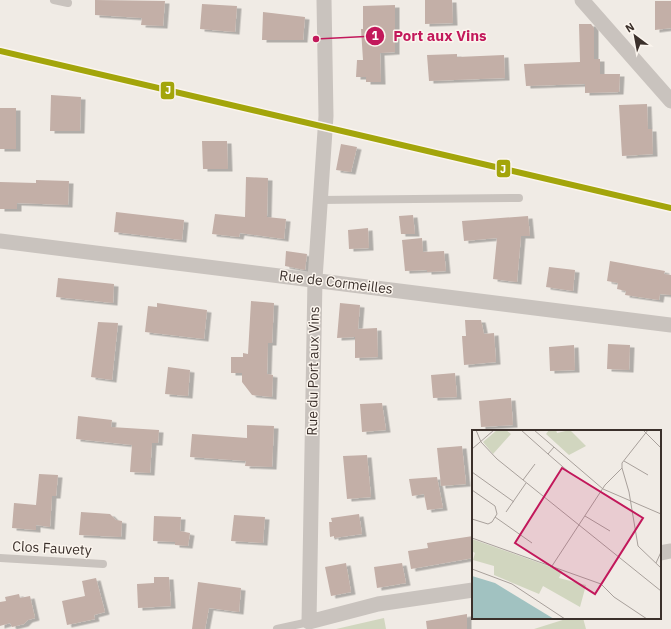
<svg xmlns="http://www.w3.org/2000/svg" width="671" height="629" font-family="'IBM Plex Sans',sans-serif">
  <style>
    .green { fill: #d1d6bf }
    .building { fill: #c3afa7; filter: url(#shadow) }
    .lines { fill: none; stroke-linecap: round; stroke-linejoin: round }
    .lane { stroke: #c9c3be; stroke-width: 8 }
    .street { stroke: #c9c3be; stroke-width: 15 }
    .rail-1-casing { stroke: #fbf5ee; stroke-width: 9 }
    .rail-1 { stroke: #a3a50b; stroke-width: 6 }
    .labels { text-anchor: middle; dominant-baseline: central; stroke-width: 3; stroke-linejoin: round; paint-order: stroke }
    .street-label { font-size: 14px; fill: #3b302b; stroke: #fbf5ee }
    .inset-road { fill: none; stroke: #a8a09b; stroke-width: 1 }
    .view { fill: #c2185b; fill-opacity: 0.15; stroke: #c2185b; stroke-width: 2 }
    .inset-edge { fill: none; stroke: #3b302b; stroke-width: 2 }
    .leader { fill: none; stroke: #c2185b; stroke-width: 1.5 }
    .callout-dot { fill: #c2185b; stroke: #fbf5ee; stroke-width: 1.5 }
    .mark-label { font-size: 12px; text-anchor: middle; font-weight: bold; fill: #fff }
    .callout-label { font-size: 15px; text-anchor: middle; font-weight: bold; fill: #c2185b; stroke: #fbf5ee; stroke-width: 3; stroke-linejoin: round; paint-order: stroke }
    .line-badge { stroke: #fbf5ee; stroke-width: 1.5 }
    .badge-label { font-size: 11px; text-anchor: middle; font-weight: bold; fill: #fff }
  </style>
  <defs>
    <filter id="shadow"><feDropShadow dx="4.5" dy="2.5" stdDeviation="0" flood-color="#0004"/></filter>
  </defs>
  <rect width="100%" height="100%" fill="#f0ebe5"/>
  <path class="green" d="M384 618 386 629H336Z
    M569 618H583L586 629H534Z"/>
  <path class="building" d="M95 0 165 1 163 26 141 25 142 18 95 15Z
    M425 0H452L453 23 425 24Z
    M655 1H671V28L655 30Z
    M202 4 237 6 235 32 200 29Z
    M395 5V52L380 53 381 82H366V77H356L357 60H363L361 29H363V6Z
    M263 12 305 17 303 40H262Z
    M579 24H591L594 28V59H600V74H620L619 92 585 93V84L526 86 524 64 580 62Z
    M457 54V57L504 55 505 78 429 81 427 55Z
    M51 95 81 97 80 131H50Z
    M647 104 648 129H652L653 154 622 156 619 105Z
    M0 108H16V149H0Z
    M202 141H227L228 169H203Z
    M341 144 357 147 351 172 336 170Z
    M246 177 268 178 267 217 286 219 284 239 240 233 239 237 212 234 215 214 245 217Z
    M36 180 69 181 68 205 17 203V209H0V182L36 183Z
    M116 212 184 220 182 240 114 232Z
    M413 215 415 234H401L399 216Z
    M528 216 530 236H521L517 282 493 279 497 238 464 241 462 221Z
    M368 228 369 248 349 249 348 230Z
    M422 238 423 252 444 251 446 271 427 272V270L405 271 402 240Z
    M286 251 307 254 305 270 285 266Z
    M610 261 665 271 664 274 671 275V295L660 294 659 300 625 295 626 291 617 289 618 283 607 281Z
    M549 267 575 270 573 291 546 287Z
    M58 278 114 284 113 303 56 297Z
    M251 301 274 303 272 343H268L267 374 273 375 272 397 252 395 242 382V373H231V357H243V353L248 354Z
    M157 303 207 310 204 339 145 332 148 306 157 307Z
    M340 303 360 305 358 329 377 328 378 357 355 358V337L337 338Z
    M465 320H481L484 334 494 333 496 362 464 365 462 336H466Z
    M98 322 118 323 112 380 91 377Z
    M608 344 630 345 629 370 607 369Z
    M574 345 575 370 550 371 549 347Z
    M168 367 190 370 188 396 165 394Z
    M455 373 457 397 433 398 431 375Z
    M511 398 513 425 481 427 479 401Z
    M382 403 386 430 362 432 360 404Z
    M78 416 112 420 111 427 159 430 158 443H152L150 473 130 472 132 445 76 439Z
    M247 425 274 426 272 467 245 466 246 461 190 457 192 434 247 438Z
    M462 446 466 484 441 486 437 448Z
    M367 455 371 497 347 499 343 456Z
    M39 474 58 475 56 496H52L50 527 36 525V530L12 528 14 503 36 505Z
    M437 477 443 508 427 510 424 494 412 496 409 479Z
    M81 512 110 514 116 520 122 521 121 537 79 535Z
    M359 514 362 534 334 538V536L330 537 329 522H332L331 518Z
    M234 515 265 517 263 543 231 541Z
    M154 516 181 517 180 531 190 533 188 546 175 545V542L153 541Z
    M473 536V558L411 569 408 551 428 548 427 543Z
    M346 563 351 592 331 596 325 567Z
    M402 563 406 583 377 588 374 567Z
    M154 577H169L171 606 138 608 137 584 154 583Z
    M96 578 105 612 94 615 95 619 67 625 62 601 85 596 82 581Z
    M198 582 241 588 239 612 209 608 205 629H192Z
    M19 594 20 598 30 596 35 618 28 620 24 624 12 627 10 623 0 626V602L6 601 5 597Z
    M467 614V629H427L426 621Z"/>
  <g class="lines">
    <path class="lane" d="M54 0 68 3
      M320 200 519 198
      M0 558 103 564
      M277 629 309 622"/>
    <path class="street" d="M324 0 326 116 315 279 309 622 378 604 473 590
      M582 0 671 101
      M0 241 671 325
      M660 553 671 551"/>
    <g class="rail-1-casing">
      <path id="rail-1" d="M0 51 671 208"/>
    </g>
    <use href="#rail-1" class="rail-1"/>
  </g>
  <g class="labels">
    <g class="street-label">
      <text transform="translate(336 282) rotate(7)">Rue de Cormeilles</text>
      <text transform="translate(313 371) rotate(-89)">Rue du Port aux Vins</text>
      <text transform="translate(52 548) rotate(3)">Clos Fauvety</text>
    </g>
  </g>
  <g transform="translate(472 430)">
    <rect width="189" height="189" fill="#f0ebe5"/>
    <path d="M25 0H34L39 4 21 24 11 12ZM77 0H84L85 3 98 0 114 16 97 25 74 4ZM0 109 90 141 87 148 114 155 108 177 71 156 67 164 22 145V136L1 130 3 123 0 121Z" fill="#d1d6bf"/>
    <path d="M0 146 23 153 82 189H0Z" fill="#a1c2c1"/>
    <path class="inset-road" d="M4 0 9 12 25 29 189 161M49 0 76 24 82 17M62 0 131 59 189 84M171 0 189 18M0 19 22 0M76 24 98 43M152 31 176 45M150 38 157 62 166 116 189 138M0 42 42 72M51 50 63 34M0 60 23 76 25 84 20 92 16 94 0 89M34 82 54 53M113 86 138 101M23 87 60 113M0 108 129 154 142 167 175 189M184 133 189 122M80 136 133 55 150 38V33L176 0M0 139 40 154 93 189"/>
    <path class="view" d="M90 38 171 88 123 164 43 113Z"/>
    <rect width="189" height="189" class="inset-edge"/>
  </g>
  <path class="leader" d="M316 39L375 36"/>
  <g class="callout-dot">
    <circle cx="316" cy="39" r="4"/>
    <circle cx="375" cy="36" r="10"/>
  </g>
  <g class="mark-label">
    <text x="375" y="40">1</text>
  </g>
  <g class="callout-label">
    <text x="440" y="41">Port aux Vins</text>
  </g>
  <g class="line-badge">
    <rect x="160" y="81" width="15" height="19" rx="4" fill="#a3a50b"/>
    <rect x="496" y="159" width="15" height="19" rx="4" fill="#a3a50b"/>
  </g>
  <g class="badge-label">
    <text x="168" y="94">J</text>
    <text x="503" y="173">J</text>
  </g>
  <g transform="translate(635 36) rotate(328)" stroke="#fbf5ee" stroke-width="3" paint-order="stroke">
  <path d="M0-3L7 15L0 10L-7 15Z" fill="#3b302b"/>
  <text y="-6" font-size="11" font-weight="bold" text-anchor="middle" fill="#3b302b">N</text>
  </g>
</svg>
